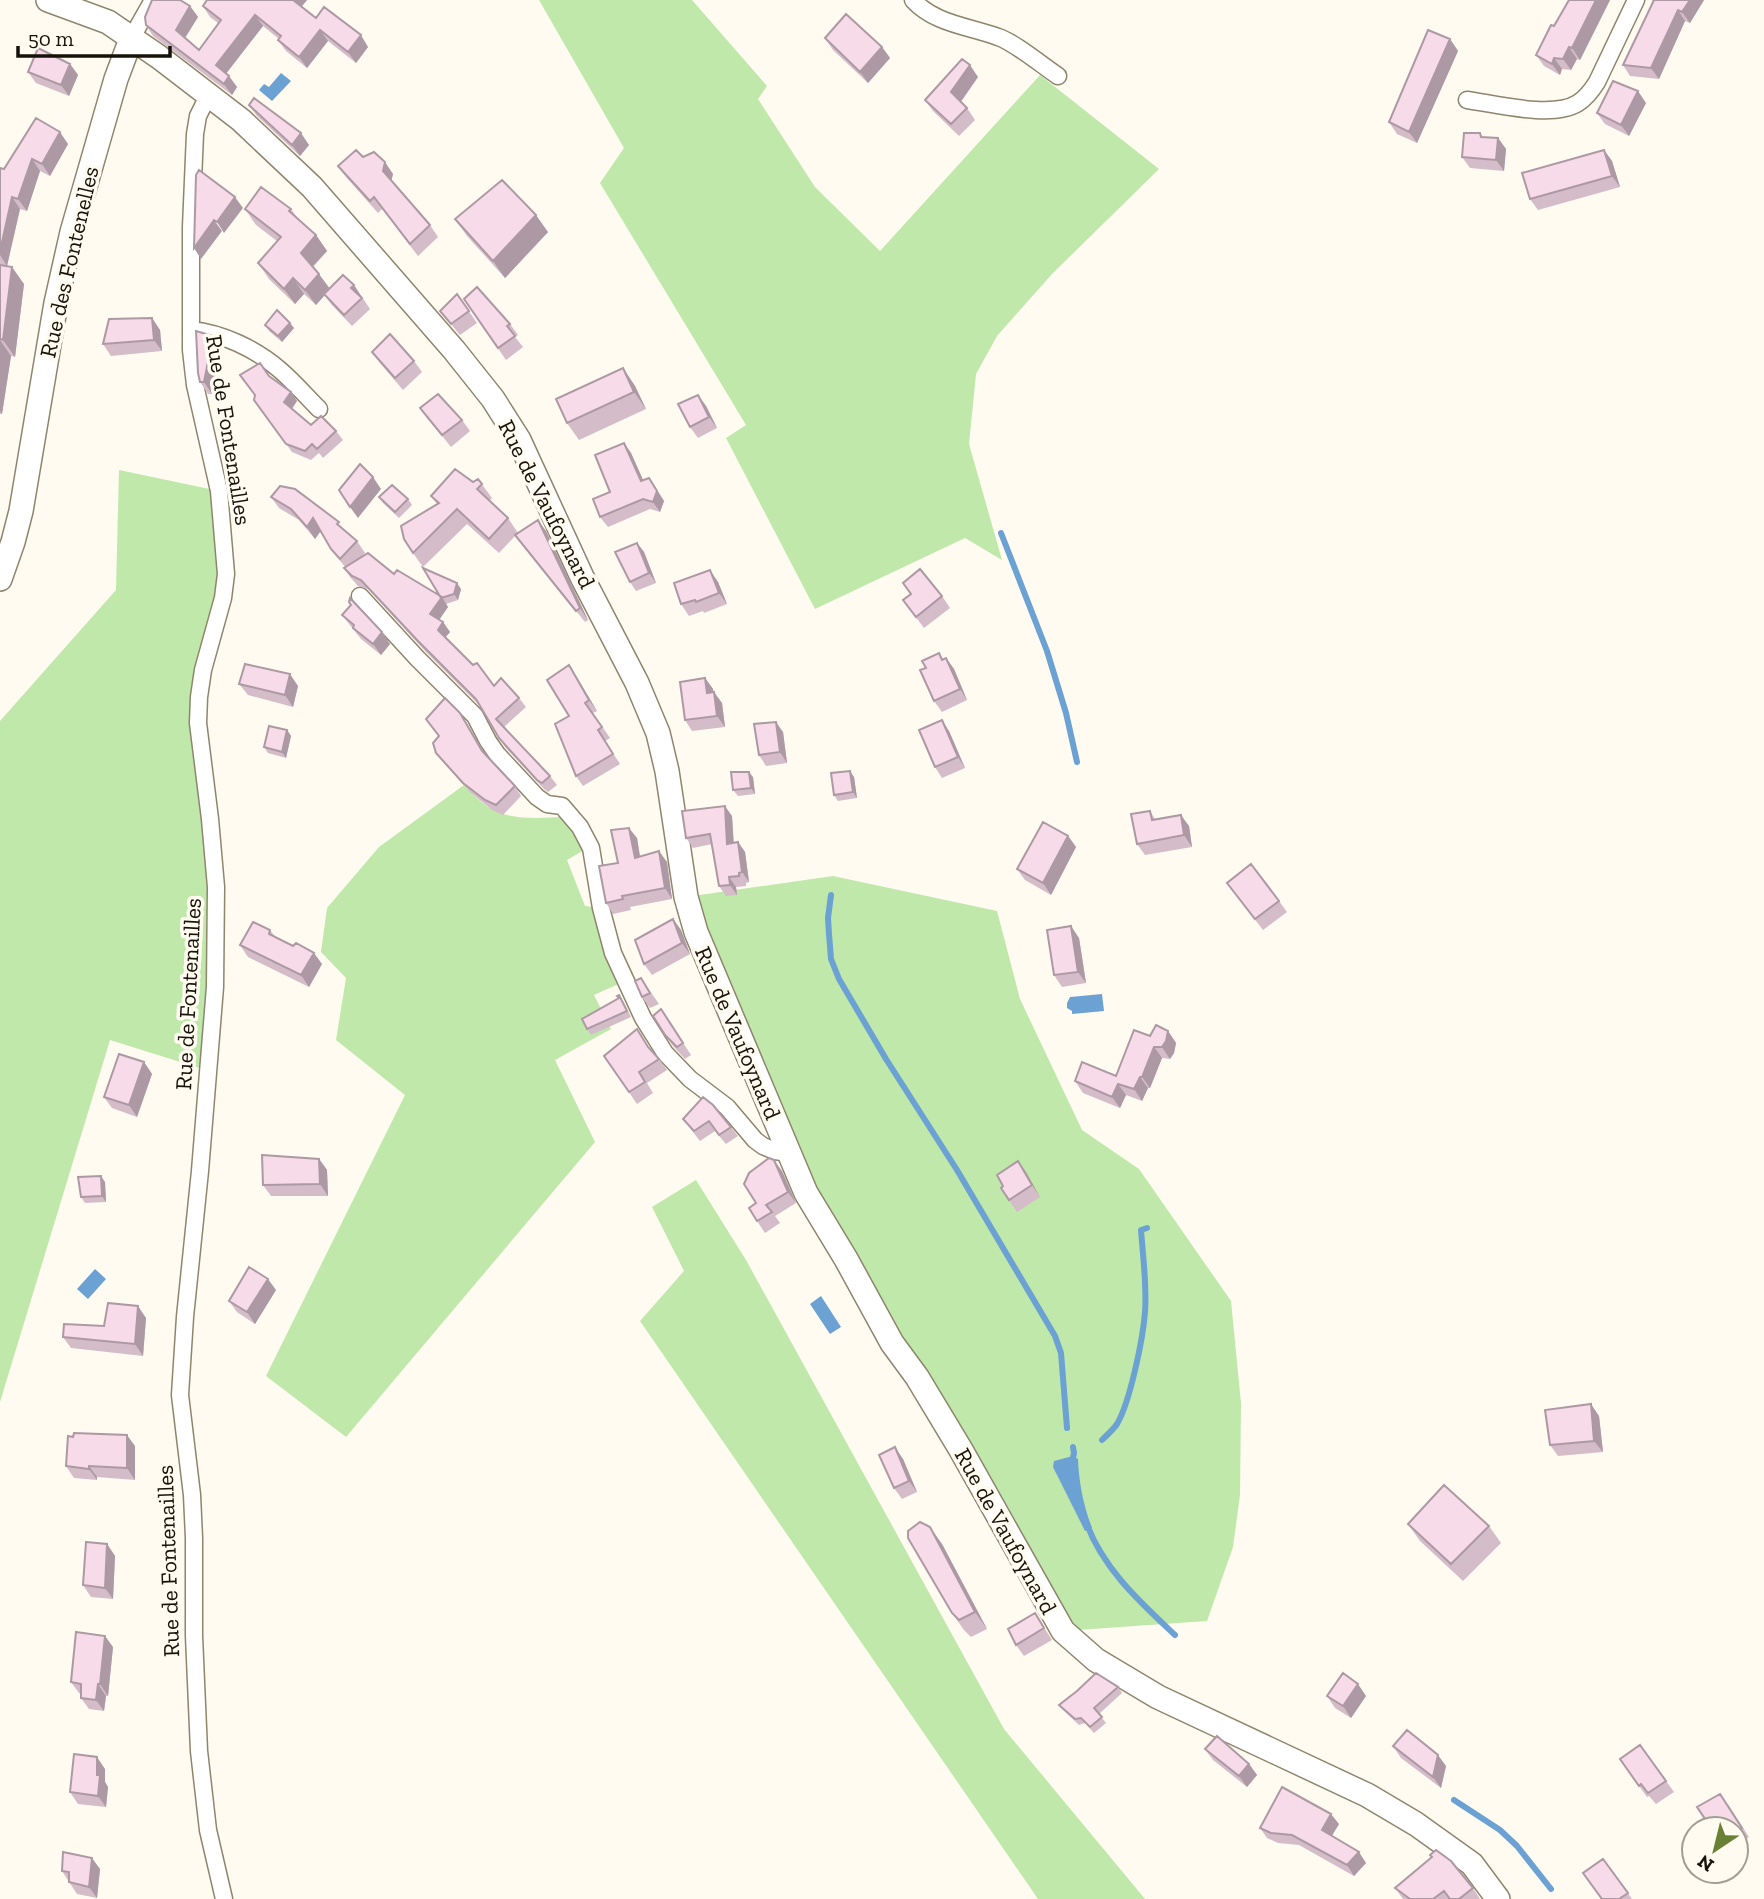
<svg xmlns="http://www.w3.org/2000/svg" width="1764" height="1899" font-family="'Zilla Slab',serif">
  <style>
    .green { fill: #bfe8aa }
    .water { fill: #6ca1d4 }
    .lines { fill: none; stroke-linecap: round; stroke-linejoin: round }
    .stream { stroke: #6ca1d4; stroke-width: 6 }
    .street-casing { stroke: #8f856d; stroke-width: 19 }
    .secondary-casing { stroke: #8f856d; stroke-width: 26 }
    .street { stroke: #fff; stroke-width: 16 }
    .secondary { stroke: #fff; stroke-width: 23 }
    .wall { fill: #d4bcc8 }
    .shaded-wall { fill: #ad99a3 }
    .building { fill: #f7dbe9; stroke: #ad99a3; stroke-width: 2 }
    .labels { text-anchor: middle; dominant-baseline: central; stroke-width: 7; stroke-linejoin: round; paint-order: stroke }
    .street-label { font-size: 23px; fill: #161209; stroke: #fffbf0 }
  </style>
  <rect width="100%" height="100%" fill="#fffbf0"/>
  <path class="green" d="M539 0H692L767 86 758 99 815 187 880 251 1040 75 1159 169 1052 274 997 336 976 374 969 444 1002 560 965 538 815 609 726 438 746 425 600 183 624 148Z
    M119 470 219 491 223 598 203 670 210 819 209 1071 110 1040 0 1402V721L116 590Z
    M464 785C471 792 479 801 488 807 509 821 540 818 564 817L578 837 584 850 567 860 585 906 601 908 625 981 594 995 611 1029 555 1060 595 1142 346 1437 266 1376 405 1095 336 1040 346 978 321 952 327 908 379 847Z
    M833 876 997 911 1020 999 1082 1130 1139 1169 1231 1301 1241 1403 1240 1495 1233 1547 1207 1621 1063 1631 846 1259 686 897Z
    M696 1180 746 1260 1004 1729 1145 1899H1038L640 1321 684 1271 652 1207Z"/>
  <path class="water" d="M281 73 291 81 272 101 259 90 264 84 269 87Z
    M1102 994 1104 1011 1072 1014V1011L1067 1008V1003L1070 997Z
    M95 1269 106 1279 88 1299 77 1289Z
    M821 1296 841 1327 830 1334 810 1304Z
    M1073 1456 1078 1459C1079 1483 1083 1504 1092 1528L1085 1531 1053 1467 1054 1461Z"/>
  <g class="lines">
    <path class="stream" d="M1001 533 1047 651 1066 713 1077 762
      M831 895 828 918 829 934 831 959 839 979 886 1059 957 1170 1055 1336 1061 1353 1067 1428
      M1102 1440C1107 1435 1113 1430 1117 1424 1130 1402 1143 1339 1145 1312 1147 1285 1143 1257 1141 1230L1147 1228
      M1072 1462 1074 1453 1073 1447
      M1086 1522C1103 1569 1140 1602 1175 1635
      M1454 1800 1500 1830 1517 1846 1551 1889"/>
    <g class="street-casing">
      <path id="street" d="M913 0C935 24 968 26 998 37 1014 42 1043 66 1058 76
        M131 39 153 0
        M208 96 198 116 195 134 191 227V350L195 385 219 491 226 574 223 598 203 670 199 697 198 723 210 819 216 887 215 987 200 1171 185 1317 180 1395 192 1495 194 1538V1636L199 1751 208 1830 224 1899
        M1467 100C1496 104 1553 119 1578 103 1586 98 1592 90 1597 82L1636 0
        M191 330C222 333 256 349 280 370 294 382 306 396 319 409
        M360 596 417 658 475 716 488 741 497 754 537 797 547 804 562 806 580 827 591 848 601 908 613 953 643 1018 665 1053 690 1079 727 1107 755 1140 763 1146 775 1151 789 1153"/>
    </g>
    <g class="secondary-casing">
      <path id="secondary" d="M48 0 108 22 159 57 241 120 312 187 454 350 493 399 519 440 582 577 637 683 658 733 667 771 686 897 696 932 806 1193 846 1259 892 1343 917 1377 961 1450 1063 1631 1096 1660 1158 1697 1367 1795 1416 1824 1472 1864 1498 1899
        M0 579 13 542 21 511 56 303 72 232 116 79 131 39"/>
    </g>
    <use href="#street" class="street"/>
    <use href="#secondary" class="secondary"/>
  </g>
  <path class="wall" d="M307 0 301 7 316 18 368 47 356 63 328 41 307 68 286 51 278 40 279 39 263 26 226 74 237 87 232 95 153 36 146 25 190 6 198 17 185 38 199 50 218 23 210 17 203 6Z
    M1569 0H1610L1580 60 1577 59 1571 70 1562 69 1560 75 1544 66 1536 55Z
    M1652 0H1704L1690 23 1685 21 1659 79 1630 76 1623 65 1653 2Z
    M825 38 882 47 890 58 868 83 833 50Z
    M1450 39 1458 51 1417 143 1397 134 1389 122Z
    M70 64 78 75 69 96 36 83 28 72Z
    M978 77 961 102 967 108 975 120 959 136 933 111 925 100Z
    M1646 103 1629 136 1605 124 1597 113Z
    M249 105 309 145 300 156 257 116Z
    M1480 133 1483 137 1498 138 1506 149 1504 171 1470 168 1462 157Z
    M68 144 50 176 40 171 27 211 20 209 7 266 0 265V168L4 169Z
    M1604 150 1612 161 1620 187 1538 210 1530 199Z
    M363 157 393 174 391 181 430 225 438 237 418 256 382 209 378 213 346 177 338 166Z
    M245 209H291L298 219 316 235 327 251 313 267 329 288 354 285 370 309 352 326 331 304 325 295 316 305 304 294 295 304 269 279 258 263 277 241 256 225Z
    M455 219 548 232 505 278 467 236Z
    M0 265 24 284 15 357 11 356 2 414H0Z
    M457 294 477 323 460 335 440 311Z
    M464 299 510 324 518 335 515 337 523 347 506 360Z
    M152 318 160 330 162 351 111 356 103 344Z
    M265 325 294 328 282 342 269 331Z
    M221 348 212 394H208L200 382Z
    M372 352 414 361 422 372 403 390 380 363Z
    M623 368 635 386 646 409 579 440 567 423Z
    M269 376 291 392 297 401 292 409 311 425 336 431 343 440 323 458 319 453 311 460 292 452 254 400Z
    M698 395 706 406 717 428 698 438 690 427Z
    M420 408 462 420 470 431 451 447Z
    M624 443 631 453 643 480 656 488 664 501 660 512 650 509 608 527 600 517 610 492Z
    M478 479 492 498 489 501 508 518 518 533 546 531 588 620 585 622 515 536 499 553 467 524 423 567 413 553 437 504 431 496 473 482Z
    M271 497 345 530 357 541 365 553 360 558 440 597 461 589 458 600 446 604 448 607 439 620 443 622 450 632 445 637 494 686 519 698 526 707 504 727 550 776 557 785 548 792 544 789 505 747 480 706 425 651 368 589 358 586 350 577 344 568 345 567 331 549 321 531 315 539 299 520 279 508Z
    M379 497 408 499 412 505 399 518 383 503Z
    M637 543 644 552 656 583 636 591 630 582Z
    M718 582 727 604 704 613 703 611 689 616 681 604Z
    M903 583 942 596 950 608 924 628 903 600 911 595Z
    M349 602 382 632 390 644 381 655 361 639 342 615 351 605Z
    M939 653 943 659 946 658 954 669 967 700 942 712 934 701 926 668Z
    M576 676 597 711 593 713 610 738 605 741 620 764 583 786 576 776 569 716Z
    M705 678 713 689V692L722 703 725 727 692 731 685 720Z
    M239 684 298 686 293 707 248 695Z
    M466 722 485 754 515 786 521 796 503 815 492 810 470 792 443 762 436 753Z
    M287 730 291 736 286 758 268 753 264 747Z
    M949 731 965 768 942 778 935 767Z
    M783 732 787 763 766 766 759 755Z
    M753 777 755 794 738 796 733 790Z
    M854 777 857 798 838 801 834 795Z
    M1150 811 1155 819 1189 826 1192 847 1145 855 1137 844Z
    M732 816 734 843 738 842 745 852 749 882 746 883V886L736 887 737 895 726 896 719 886 712 844 693 848 686 838Z
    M1068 836 1076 847 1051 895 1025 880 1017 869Z
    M637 838 640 857 667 862 672 899 630 907 631 910 613 914 606 903 618 863Z
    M1227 883 1279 901 1287 912 1263 930Z
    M673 919 681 930 690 954 652 975 644 964Z
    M270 930 276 938 293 946 322 964 309 987 248 957 240 945Z
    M1079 938 1086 983 1062 987 1054 975Z
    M641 978 659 1004 650 1008 642 997Z
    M619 995 623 1001 631 1017 591 1035 587 1029 619 998Z
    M661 1009 691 1055 685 1059 673 1046 665 1035Z
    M1168 1031 1176 1043 1174 1053 1170 1059 1162 1058 1150 1088H1148L1142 1101 1126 1095 1120 1108 1083 1093 1075 1081 1116 1076 1150 1036Z
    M651 1050 659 1059 667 1070 647 1083 653 1093 637 1104 604 1056Z
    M144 1062 152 1074 137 1117 112 1108 104 1097Z
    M703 1097 731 1127 738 1136 726 1144 715 1131 700 1141 683 1119Z
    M319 1159 327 1170 328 1196H271L263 1185Z
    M1018 1161 1040 1197 1017 1212 1001 1188 1003 1186Z
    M782 1171 796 1203 775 1216 780 1223 765 1233 757 1221 756 1203Z
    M105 1182 106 1202 85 1203 81 1197Z
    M276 1290 255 1324 237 1312 229 1301Z
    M146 1318 143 1356 71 1348 63 1337 104 1326Z
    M1599 1416 1603 1452 1558 1456 1550 1445Z
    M135 1446V1480L97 1477V1480L74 1478 66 1466Z
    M903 1459 917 1492 902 1499 894 1488Z
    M1408 1524 1489 1526 1501 1543 1463 1581 1420 1541Z
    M107 1544 115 1556 113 1599 91 1597 83 1585Z
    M942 1544 987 1629 971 1637 964 1630 952 1613Z
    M1035 1613 1052 1640 1024 1656 1016 1645Z
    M113 1647 108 1696H106L104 1711 89 1709 81 1698V1694L79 1693 71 1682Z
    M1118 1687 1122 1693 1099 1714 1106 1723 1094 1733 1085 1723 1079 1725 1063 1710 1059 1705Z
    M1327 1696H1366L1351 1718 1335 1708Z
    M1640 1745 1674 1792 1656 1804 1649 1796 1647 1797 1620 1759Z
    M1393 1746 1446 1766 1441 1788 1401 1758Z
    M1205 1749 1249 1764 1257 1775 1247 1787 1213 1760Z
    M105 1769V1782L108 1787 106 1807 78 1804 70 1792Z
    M1727 1803 1749 1837 1736 1845V1829Z
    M1339 1824 1332 1836 1366 1863 1354 1876 1299 1845 1278 1843 1267 1838 1260 1828Z
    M1603 1859 1632 1899H1602Z
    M100 1869 97 1898 77 1894 62 1871Z
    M1395 1888H1473L1480 1899H1403Z"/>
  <path class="shaded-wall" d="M292 0H307L299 10Z
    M1596 0H1610L1580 60 1572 48Z
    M1690 0H1704L1690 23 1682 12Z
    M190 6 198 17 183 41 176 30Z
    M1678 10 1685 21 1659 79 1651 68Z
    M255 15 263 26 224 76 216 65Z
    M320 30 328 41 307 68 299 57Z
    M361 35 368 47 356 63 348 52Z
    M1450 39 1458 51 1417 143 1409 132Z
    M882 47 890 58 868 83 860 72Z
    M1569 47 1577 59 1571 70 1563 59Z
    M1554 58 1562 69 1560 75 1552 64Z
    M70 64 78 75 69 96 61 85Z
    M970 65 978 77 959 104 951 92Z
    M229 76 237 87 232 95 224 84Z
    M1638 91 1646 103 1629 136 1621 125Z
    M60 132 68 144 50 176 42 164Z
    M301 133 309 145 300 156 292 145Z
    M1498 138 1506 149 1504 171 1496 160Z
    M1604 150 1612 161 1620 187 1612 176Z
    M32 159 40 171 27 211 18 199Z
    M385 162 393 174 391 182 383 171Z
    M12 197 20 209 7 266 0 255V251Z
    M235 197 243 208 224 233 217 222Z
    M536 215 548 232 505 278 493 261Z
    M214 220 222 231 201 259 194 248Z
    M316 235 327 251 311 268 301 253Z
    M12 267 24 284 15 357 3 340Z
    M319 274 330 289 316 305 305 290Z
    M293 278 304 294 295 304 284 289Z
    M354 285 361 296 359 298 351 288Z
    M152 318 160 330 162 351 154 340Z
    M290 323 294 328 282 342 278 336Z
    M213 336 221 348 212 394 204 382Z
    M0 340 11 356 2 414 0 411Z
    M623 368 635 386 646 409 634 392Z
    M291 392 297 401 290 411 284 402Z
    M698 395 706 406 717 428 709 417Z
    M624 443 631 453 648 491 641 481Z
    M373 477 381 489 358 518 350 507Z
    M649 478 664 501 660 512 653 502Z
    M313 518 322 529 315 539 307 527Z
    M538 520 546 531 588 620 580 608Z
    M637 543 644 552 656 583 649 573Z
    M710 570 718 582 727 604 719 593Z
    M457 583 461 589 458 600 454 594Z
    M442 597 448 607 437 623 430 614Z
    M443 622 450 632 444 639 438 630Z
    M382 632 390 644 381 655 373 644Z
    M946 658 954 669 967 700 960 689Z
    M569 665 576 676 597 711 589 700Z
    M290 674 298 686 293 707 285 695Z
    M705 678 713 689 715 704 707 693Z
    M714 692 722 703 725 727 717 716Z
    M460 713 466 722 488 760 482 751Z
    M942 720 949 731 965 768 958 757Z
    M776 722 783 732 787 763 780 752Z
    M287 730 291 736 286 758 282 752Z
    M850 771 854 777 857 798 853 792Z
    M749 772 753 777 755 794 751 788Z
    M725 806 732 816 734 854 727 844Z
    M1181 815 1189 826 1192 847 1184 835Z
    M629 828 637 838 642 869 635 858Z
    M1068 836 1076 847 1051 895 1043 883Z
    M738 842 745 852 749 882 742 872Z
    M659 851 667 862 672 899 665 888Z
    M729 877 736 887 737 895 730 885Z
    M673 919 681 930 690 954 682 943Z
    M1071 926 1079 938 1086 983 1078 972Z
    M314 953 322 964 309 987 301 975Z
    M1168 1031 1176 1043 1174 1053 1170 1059 1162 1047Z
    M1154 1047 1162 1058 1150 1088 1142 1077Z
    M144 1062 152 1074 137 1117 129 1105Z
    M1140 1077 1148 1088 1142 1101 1134 1089Z
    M1118 1084 1126 1095 1120 1108 1112 1097Z
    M319 1159 327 1170 328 1196 320 1184Z
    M774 1160 782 1171 796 1203 788 1192Z
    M1018 1161 1026 1172 1040 1197 1032 1185Z
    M101 1176 105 1182 106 1202 102 1196Z
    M268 1279 276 1290 255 1324 247 1312Z
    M138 1306 146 1318 143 1356 135 1344Z
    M1591 1404 1599 1416 1603 1452 1594 1441Z
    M127 1435 135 1446V1480L127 1468Z
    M895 1447 903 1459 917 1492 909 1481Z
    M89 1466 97 1477V1480L89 1469Z
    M930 1527 942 1544 987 1629 975 1612Z
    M107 1544 115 1556 113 1599 105 1588Z
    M105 1636 113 1647 108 1696 100 1684Z
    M98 1684 106 1696 104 1711 96 1700Z
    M1358 1684 1366 1696 1351 1718 1343 1706Z
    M1438 1755 1446 1766 1441 1788 1433 1777Z
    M97 1757 105 1769V1782L108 1787 106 1807 98 1796 97 1775Z
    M1249 1764 1257 1775 1247 1787 1239 1776Z
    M1331 1814 1339 1824 1329 1840 1322 1830Z
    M1359 1852 1366 1863 1354 1876 1347 1865Z
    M92 1858 100 1869 97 1898 89 1887Z"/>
  <path class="building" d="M152 0H180L190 6 176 30 199 50 221 20 203 6 207 0H293L316 18 324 7 361 35 348 52 320 30 299 57 278 40 281 36 255 15 216 65 229 76 224 84 146 25 145 17Z
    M1569 0H1596L1572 48 1569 47 1563 59 1554 58 1552 64 1536 55 1551 25 1554 26Z
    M1654 0H1690L1682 12 1678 10 1651 68 1623 65Z
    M846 14 882 47 860 72 825 38Z
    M1428 30 1450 39 1409 132 1389 122Z
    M38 48 70 64 61 85 28 72Z
    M962 59 970 65 951 92 967 108 951 124 925 100Z
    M1613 81 1638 91 1621 125 1597 113Z
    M254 98 301 133 292 145 249 105Z
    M36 118 60 132 42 164 32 159 18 199 12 197 0 251V168L4 169Z
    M1464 133H1480L1481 137 1498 138 1496 160 1462 157Z
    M356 150 363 157 374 152 385 162 383 171 430 225 410 244 374 197 370 201 338 166Z
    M1604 150 1612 176 1530 199 1522 173Z
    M199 170 235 197 217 222 214 220 194 248 196 175Z
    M502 180 536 215 493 261 455 219Z
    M261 187 291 209 289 211 316 235 301 253 319 274 305 290 293 278 284 289 258 263 281 237 245 209Z
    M0 265 12 267 3 340 0 339Z
    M343 275 354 285 351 288 362 298 344 315 324 294Z
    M477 287 510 324 507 326 515 336 498 348 464 299Z
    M457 294 469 311 451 324 440 311Z
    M277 310 290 323 278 336 265 325Z
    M152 318 154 340 103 344 109 319Z
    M196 331 213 336 204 382H200L198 373Z
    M390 334 414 361 395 378 372 352Z
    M260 363 269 376 291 392 284 402 311 425 321 416 336 431 317 449 312 444 305 451 286 444 254 400 255 395 240 375Z
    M623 368 634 392 567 423 556 399Z
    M438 394 462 420 442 435 420 408Z
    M698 395 709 417 690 427 678 404Z
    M624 443 641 481 649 478 657 491 653 502 643 499 600 517 593 499 610 492 595 455Z
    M360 464 373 477 350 507 339 490Z
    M455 469 473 482 478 479 482 484 477 489 508 518 489 539 457 509 413 553 404 539 401 526 439 503 431 496Z
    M392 485 408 499 395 512 379 497Z
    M280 486 295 489 339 522 337 524 357 541 340 559 331 549 313 518 307 527 291 509 271 497Z
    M538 520 580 608 576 611 515 535Z
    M637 543 649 573 630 582 615 552Z
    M368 553 394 574 397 570 442 597 430 614 443 622 438 630 473 665 477 663 494 686 501 678 519 698 496 719 550 776 542 783 537 780 499 738 476 699 418 641 361 580 352 576 344 568Z
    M423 568 457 583 454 594 441 598Z
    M920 569 942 596 916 617 903 600 911 594 903 583Z
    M710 570 719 593 696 602 695 600 681 604 674 583Z
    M350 598 382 632 373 644 353 628 354 625 342 615 351 605 349 602Z
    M939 653 942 660 946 658 960 689 934 701 920 670 926 668 922 661Z
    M245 664 290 674 285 695 239 684Z
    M569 665 589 700 585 703 602 727 598 730 613 754 576 776 555 724 569 716 547 680Z
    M705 678 707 693 714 692 717 716 685 720 680 682Z
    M445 698 460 713 482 751 515 786 496 805 485 800 463 783 436 753 433 743 439 736 426 719Z
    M942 720 958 757 935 767 919 730Z
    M776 722 780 752 759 755 754 724Z
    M269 726 287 730 282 752 264 747Z
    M850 771 853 792 834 795 831 773Z
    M731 772H749L751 788 733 790Z
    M725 806 727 844 738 842 742 872 739 873V876L729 877 730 885 719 886 710 834 686 838 682 811Z
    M1150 811 1152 820 1181 815 1184 835 1137 844 1131 814Z
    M1043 822 1068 836 1043 883 1017 869Z
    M629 828 635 858 659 851 665 888 622 896 623 899 606 903 599 866 618 863 611 830Z
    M1251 864 1279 901 1255 919 1227 883Z
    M673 919 682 943 644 964 635 940Z
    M253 922 270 930 269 934 293 946 296 943 314 953 301 975 240 945Z
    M1071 926 1078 972 1054 975 1047 930Z
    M641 978 650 993 642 997 635 981Z
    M619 995 627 1011 587 1029 582 1019 619 998 617 996Z
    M661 1009 683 1043 677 1047 665 1035 653 1016Z
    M1156 1025 1168 1031 1166 1041 1162 1047H1154L1142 1077H1140L1134 1089 1118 1084 1112 1097 1075 1081 1082 1062 1116 1076 1134 1030 1150 1036Z
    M637 1029 648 1047 659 1059 639 1072 645 1082 629 1092 604 1056Z
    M119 1054 144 1062 129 1105 104 1097Z
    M703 1097 713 1105 731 1127 719 1135 709 1121 694 1131 683 1119Z
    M262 1155 319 1159 320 1184 263 1185Z
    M769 1158 774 1160 788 1192 766 1205 772 1212 757 1221 749 1208 756 1203 744 1184 749 1173Z
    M1018 1161 1032 1185 1009 1200 1001 1188 1003 1186 997 1175Z
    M101 1176 102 1196 81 1197 78 1177Z
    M249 1267 268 1279 247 1312 229 1301Z
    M108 1303 138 1306 135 1344 63 1337 64 1324 104 1326Z
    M1591 1404 1594 1441 1550 1445 1545 1410Z
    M74 1433 127 1435V1468L89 1466V1469L66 1466 68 1436 73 1437Z
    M895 1447 909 1481 894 1488 879 1455Z
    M1444 1485 1489 1526 1451 1564 1408 1524Z
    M920 1522 930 1527 975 1612 959 1620 952 1613 908 1538V1531Z
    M86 1542 107 1544 105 1588 83 1585Z
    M1035 1613 1044 1628 1016 1645 1008 1629Z
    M76 1632 105 1636 100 1684H98L96 1700 81 1698V1684L71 1682Z
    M1096 1673 1118 1687 1094 1708 1102 1717 1090 1727 1081 1718 1075 1719 1059 1705 1077 1691Z
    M1343 1673 1358 1684 1343 1706 1327 1696Z
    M1407 1730 1438 1755 1433 1777 1393 1746Z
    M1217 1736 1249 1764 1239 1776 1205 1749Z
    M1640 1745 1666 1781 1648 1793 1641 1784 1639 1786 1620 1759Z
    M74 1754 97 1757V1775H100L98 1796 70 1792Z
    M1282 1787 1331 1814 1322 1830 1359 1852 1347 1865 1292 1835 1271 1833 1260 1828Z
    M1720 1794 1742 1828 1736 1832V1829H1712L1697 1807Z
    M1436 1850 1451 1861 1473 1888 1459 1899H1450L1444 1891 1433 1899H1410L1395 1888 1432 1857 1430 1855Z
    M63 1852 92 1858 89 1887 69 1882V1872L62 1871Z
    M1603 1859 1628 1893 1619 1899H1602L1583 1873Z"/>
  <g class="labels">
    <g class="street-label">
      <text transform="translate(69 262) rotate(-77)">Rue des Fontenelles</text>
      <text transform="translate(229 430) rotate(81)">Rue de Fontenailles</text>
      <text transform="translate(547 504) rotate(63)">Rue de Vaufoynard</text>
      <text transform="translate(188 994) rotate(-87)">Rue de Fontenailles</text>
      <text transform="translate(738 1033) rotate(67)">Rue de Vaufoynard</text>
      <text transform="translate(1006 1531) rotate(61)">Rue de Vaufoynard</text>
      <text transform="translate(168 1561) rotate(-92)">Rue de Fontenailles</text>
    </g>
  </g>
  <g transform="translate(1715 1850) rotate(215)"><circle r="33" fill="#fffbf0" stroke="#a29e94" stroke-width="2"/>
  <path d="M0-5L12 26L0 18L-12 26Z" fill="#688134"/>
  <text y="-10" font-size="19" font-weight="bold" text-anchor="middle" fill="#161209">N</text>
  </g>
  <path d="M18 46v10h152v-10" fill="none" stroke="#161209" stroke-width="3.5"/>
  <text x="28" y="46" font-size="21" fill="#161209" stroke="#fffbf0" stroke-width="5" paint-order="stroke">50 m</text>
</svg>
